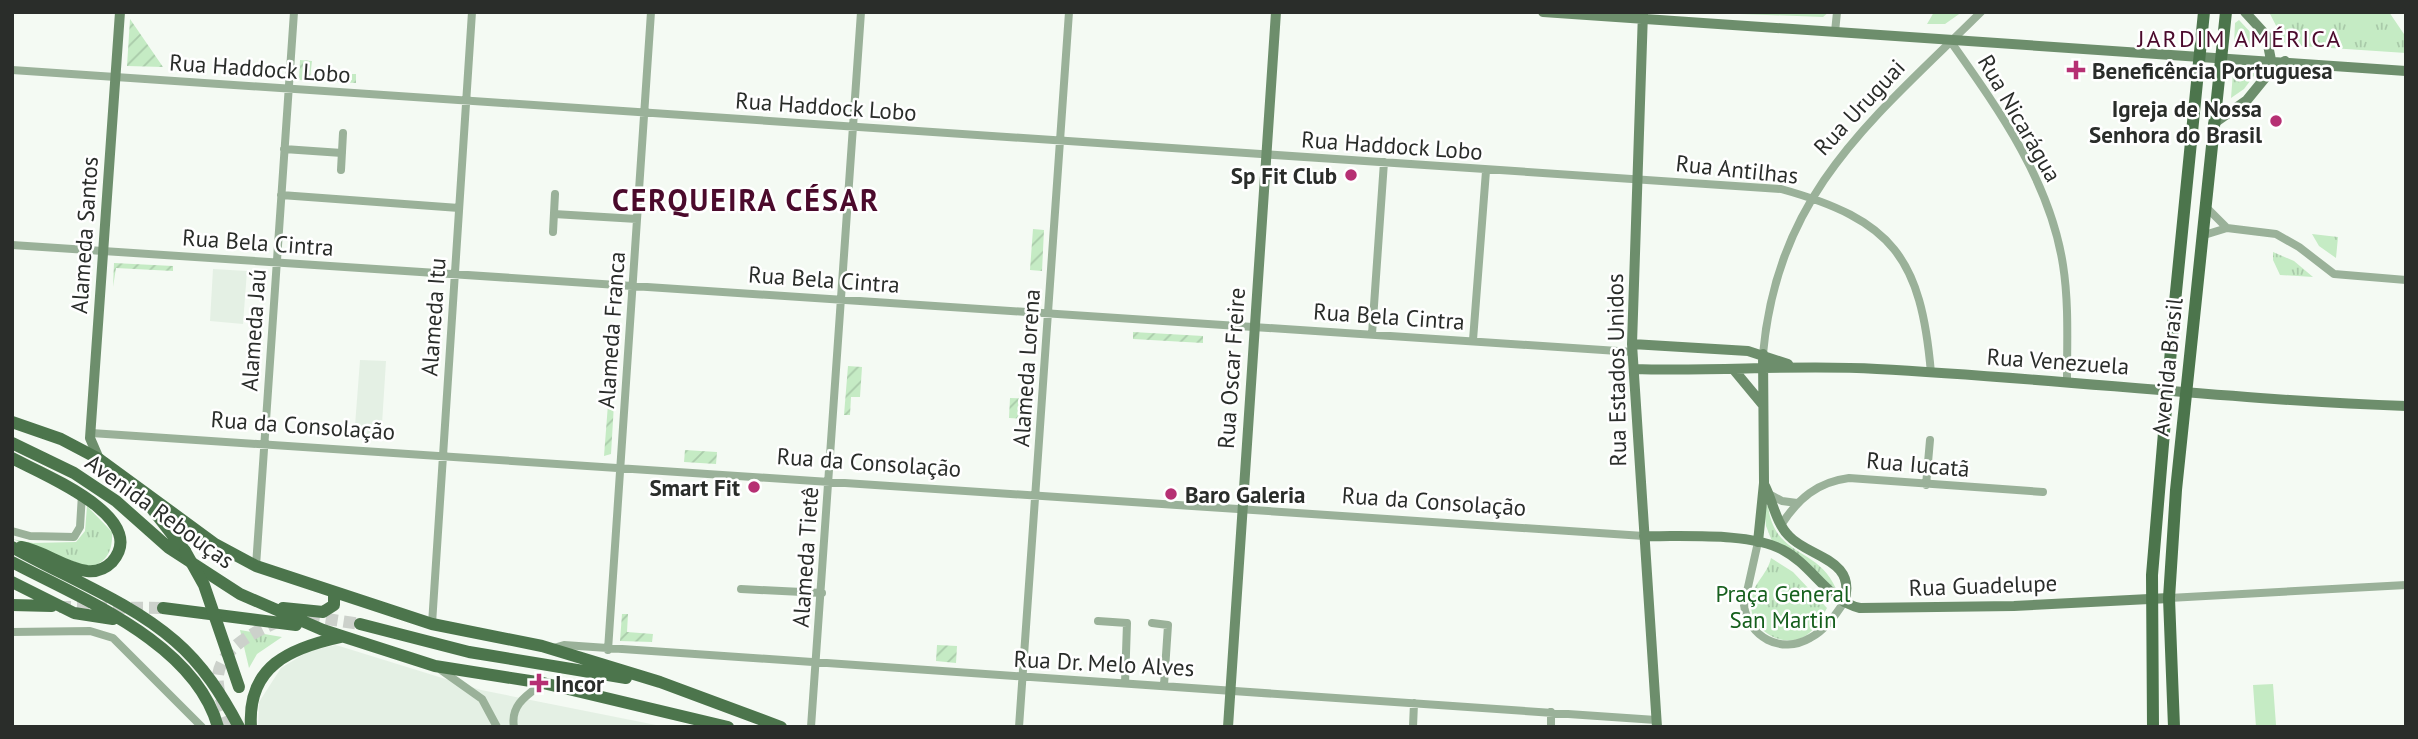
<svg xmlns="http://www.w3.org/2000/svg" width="2418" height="739" font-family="'PT Sans',sans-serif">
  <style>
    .built { fill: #e4f0e4 }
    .grass { fill: url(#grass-tufts) }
    .garden { fill: url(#garden-furrows) }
    .pitch { fill: #c5ebc4 }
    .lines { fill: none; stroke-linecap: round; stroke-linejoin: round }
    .primary-tunnel { stroke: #ccd1cb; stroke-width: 12; stroke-dasharray: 12 6; stroke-linecap: butt }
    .street { stroke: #9ab199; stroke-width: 8 }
    .secondary { stroke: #6d8e6c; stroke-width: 10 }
    .primary { stroke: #4c754c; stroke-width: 12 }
    .primary-bridge { stroke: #4c754c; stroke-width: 12 }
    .poi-dot { fill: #b63073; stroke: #fff; stroke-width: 2.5 }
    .labels { text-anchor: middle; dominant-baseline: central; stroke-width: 5; stroke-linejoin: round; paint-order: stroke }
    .street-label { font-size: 23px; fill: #2a2d2a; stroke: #fff }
    .poi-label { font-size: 23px; font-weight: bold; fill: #2a2d2a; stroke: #fff; text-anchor: start }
    .park-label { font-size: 23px; fill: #17601e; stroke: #fff }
    .neighbourhood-label { font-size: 24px; letter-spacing: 2px; fill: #4b0a2c; stroke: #fff }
    .district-label { font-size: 30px; font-weight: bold; letter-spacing: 2px; fill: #4b0a2c; stroke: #fff }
  </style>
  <defs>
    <pattern id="grass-tufts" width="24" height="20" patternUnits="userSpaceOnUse" patternTransform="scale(1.75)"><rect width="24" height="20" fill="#c5ebc4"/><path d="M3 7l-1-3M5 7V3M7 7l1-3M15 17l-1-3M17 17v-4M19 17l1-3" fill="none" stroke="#a9caa9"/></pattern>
    <pattern id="garden-furrows" width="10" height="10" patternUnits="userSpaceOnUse" patternTransform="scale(1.75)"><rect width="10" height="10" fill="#c5ebc4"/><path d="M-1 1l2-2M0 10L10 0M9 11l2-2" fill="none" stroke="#a9caa9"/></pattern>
  </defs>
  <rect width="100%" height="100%" fill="#f4faf3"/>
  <path class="built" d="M213 269 247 271 243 324 210 321Z
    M360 360 386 361 381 440 354 439Z
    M336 645 481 690 666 727H258L259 702 281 668 309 651Z"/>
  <path class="grass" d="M1934 12H1962L1945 24H1927Z
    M2269 12H2389L2406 37V53L2286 45Z
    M2239 20 2252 34 2255 48 2234 45 2235 23Z
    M2233 72 2256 73 2244 89 2231 98Z
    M2312 234 2338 237 2336 258 2319 246Z
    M2273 252 2294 261 2313 277 2280 275 2273 260Z
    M87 506 112 532C113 550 107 563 89 567L12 539 33 543 76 542 85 531Z
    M1768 506C1775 559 1818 546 1836 589L1772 541 1766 526 1764 507Z
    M1771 558 1793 572 1827 608C1822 617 1816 628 1808 634 1786 651 1752 632 1751 606 1749 585 1767 577 1771 558Z
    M240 630 282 637 257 654 249 668Z"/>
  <path class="garden" d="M130 19 163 67 127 66Z
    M300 60 312 61 310 78 352 80V74H356V83L299 80Z
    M1033 229 1044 230 1042 271 1030 270Z
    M114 263 173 266V271L116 268 113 287Z
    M1133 332 1203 336V343L1133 339Z
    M848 366 862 367 860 397H851L850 415H844Z
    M1010 398 1033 399 1031 419 1009 418Z
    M608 404H614L611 454 604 456Z
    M685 450 717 452 716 464 684 462Z
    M622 614H628L627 632 653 634 652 642 620 641Z
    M937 645 957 646 956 663 936 661Z"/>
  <path class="pitch" d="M1686 12H1829L1823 17Z
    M2273 684 2276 725 2256 727 2253 685Z"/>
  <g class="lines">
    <path class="primary-tunnel" d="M59 607 163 608
      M308 616 360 624
      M230 727C226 713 219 698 218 684 214 651 255 631 280 621"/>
    <path class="street" d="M1835 32 1837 12
      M1951 42C1999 110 2050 181 2063 265 2069 303 2067 343 2067 382
      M12 70 1781 189C1893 220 1921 258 1931 373
      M284 149 342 153
      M341 170 343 133
      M281 195 459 208
      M2205 206 2227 228
      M554 214 637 219
      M553 232 555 194
      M2201 236 2227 228 2276 234 2299 247 2334 274 2406 280
      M12 245 1633 352
      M1372 334 1384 162
      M1473 340 1486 171
      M1763 354C1778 191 1873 119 1981 12
      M91 433 1644 536
      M1926 485 1930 440
      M1769 494 1782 501 1797 503
      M1781 525C1798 499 1817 482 1849 478L2043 492
      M12 531 30 536 74 537 80 527 82 494
      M1758 542 1744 605C1748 637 1781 655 1810 638 1825 630 1835 616 1844 602
      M256 566 294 12
      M741 589 822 593
      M2169 598 2406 585
      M1098 621 1127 623 1125 683
      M1152 623 1168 625 1164 685
      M432 624 472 12
      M12 632 90 631 113 638 202 727
      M550 649 564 645 1656 720
      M608 650 651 12
      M441 670 482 699 497 727
      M514 727C510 705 527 695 543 683
      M811 727 861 12
      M1019 727 1069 12
      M1413 727 1414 703
      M1551 727V712"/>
    <path class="secondary" d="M1543 12 2406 71
      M1643 12 1632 344 1657 727
      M2245 12 2266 35 2271 60
      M2213 124 2247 100 2269 73 2285 61
      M1632 344 1748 351 1788 364
      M1634 369C1715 372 1796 364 1877 369 2054 378 2229 400 2406 406
      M1734 370 1763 405
      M99 459 90 438 120 12
      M1765 486C1773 502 1776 523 1789 536 1808 557 1858 559 1844 602
      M1644 536C1682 537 1750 532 1783 550 1812 565 1828 601 1860 608L2014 606 2169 598
      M1758 542 1764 483 1763 354
      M1228 727 1276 12"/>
    <path class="primary" d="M12 422 61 439 99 459 215 544 256 566 432 624 542 646 660 682 781 727
      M12 443 74 473 116 501 169 548 240 594 323 630 435 666 543 683 728 727
      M12 458C39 473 152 517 112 562 105 569 97 572 87 571 64 568 44 551 21 547
      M146 501 185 551
      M12 547C65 577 129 601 175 641 203 665 222 695 239 727
      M12 562C82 599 195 643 218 727
      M12 582 74 613 113 619
      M12 605 52 606
      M163 608 296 625
      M283 608 323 612 334 605V594
      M360 624 469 652 626 678
      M251 727C247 666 290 648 341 637
      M2153 727 2152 575 2175 302 2204 12
      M2174 727 2169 598 2176 490 2226 12"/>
    <path class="primary-bridge" d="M185 551 204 585 239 687"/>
  </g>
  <g class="poi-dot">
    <path d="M2072.5 59.5h7v7h7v7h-7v7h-7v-7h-7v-7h7z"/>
    <circle cx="2276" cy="121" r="7"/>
    <circle cx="1351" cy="175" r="7"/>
    <circle cx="754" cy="487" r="7"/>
    <circle cx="1171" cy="494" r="7"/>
    <path d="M535.5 672.5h7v7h7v7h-7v7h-7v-7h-7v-7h7z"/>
  </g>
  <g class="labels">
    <g class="street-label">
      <text transform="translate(260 68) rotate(4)">Rua Haddock Lobo</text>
      <text transform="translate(826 106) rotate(4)">Rua Haddock Lobo</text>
      <text transform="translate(1859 107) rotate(-47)">Rua Uruguai</text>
      <text transform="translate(2020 118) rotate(60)">Rua Nicarágua</text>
      <text transform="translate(1392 145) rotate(4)">Rua Haddock Lobo</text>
      <text transform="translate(1737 169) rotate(6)">Rua Antilhas</text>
      <text transform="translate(84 235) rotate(-86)">Alameda Santos</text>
      <text transform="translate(258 242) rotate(4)">Rua Bela Cintra</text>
      <text transform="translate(824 279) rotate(4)">Rua Bela Cintra</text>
      <text transform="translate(1389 316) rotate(4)">Rua Bela Cintra</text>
      <text transform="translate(433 317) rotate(-86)">Alameda Itu</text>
      <text transform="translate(253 330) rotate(-86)">Alameda Jaú</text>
      <text transform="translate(611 330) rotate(-86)">Alameda Franca</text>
      <text transform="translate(2058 361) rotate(4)">Rua Venezuela</text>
      <text transform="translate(2167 367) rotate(-84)">Avenida Brasil</text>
      <text transform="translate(1026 368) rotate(-86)">Alameda Lorena</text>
      <text transform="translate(1231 368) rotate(-86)">Rua Oscar Freire</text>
      <text transform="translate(1616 370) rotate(-91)">Rua Estados Unidos</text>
      <text transform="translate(303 425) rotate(4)">Rua da Consolação</text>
      <text transform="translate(869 462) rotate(4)">Rua da Consolação</text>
      <text transform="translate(1918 464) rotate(5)">Rua Iucatã</text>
      <text transform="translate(1434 501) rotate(4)">Rua da Consolação</text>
      <text transform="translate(160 511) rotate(36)">Avenida Rebouças</text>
      <text transform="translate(805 557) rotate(-86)">Alameda Tietê</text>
      <text transform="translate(1983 585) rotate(-2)">Rua Guadelupe</text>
      <text transform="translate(1104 663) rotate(3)">Rua Dr. Melo Alves</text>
    </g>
    <g class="poi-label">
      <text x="2092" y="70">Beneficência Portuguesa</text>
      <text x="2262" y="108" text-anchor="end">Igreja de Nossa<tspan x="2262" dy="26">Senhora do Brasil</tspan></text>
      <text x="1337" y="175" text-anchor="end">Sp Fit Club</text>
      <text x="740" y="487" text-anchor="end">Smart Fit</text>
      <text x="1185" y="494">Baro Galeria</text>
      <text x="555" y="683">Incor</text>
    </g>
    <g class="park-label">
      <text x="1783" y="593">Praça General<tspan x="1783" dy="26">San Martin</tspan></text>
    </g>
    <g class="neighbourhood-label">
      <text x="2240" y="38">JARDIM AMÉRICA</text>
    </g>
    <g class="district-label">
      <text x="746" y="199">CERQUEIRA CÉSAR</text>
    </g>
  </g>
  <rect width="2418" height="739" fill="none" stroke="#2a2d2a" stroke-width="28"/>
</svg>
